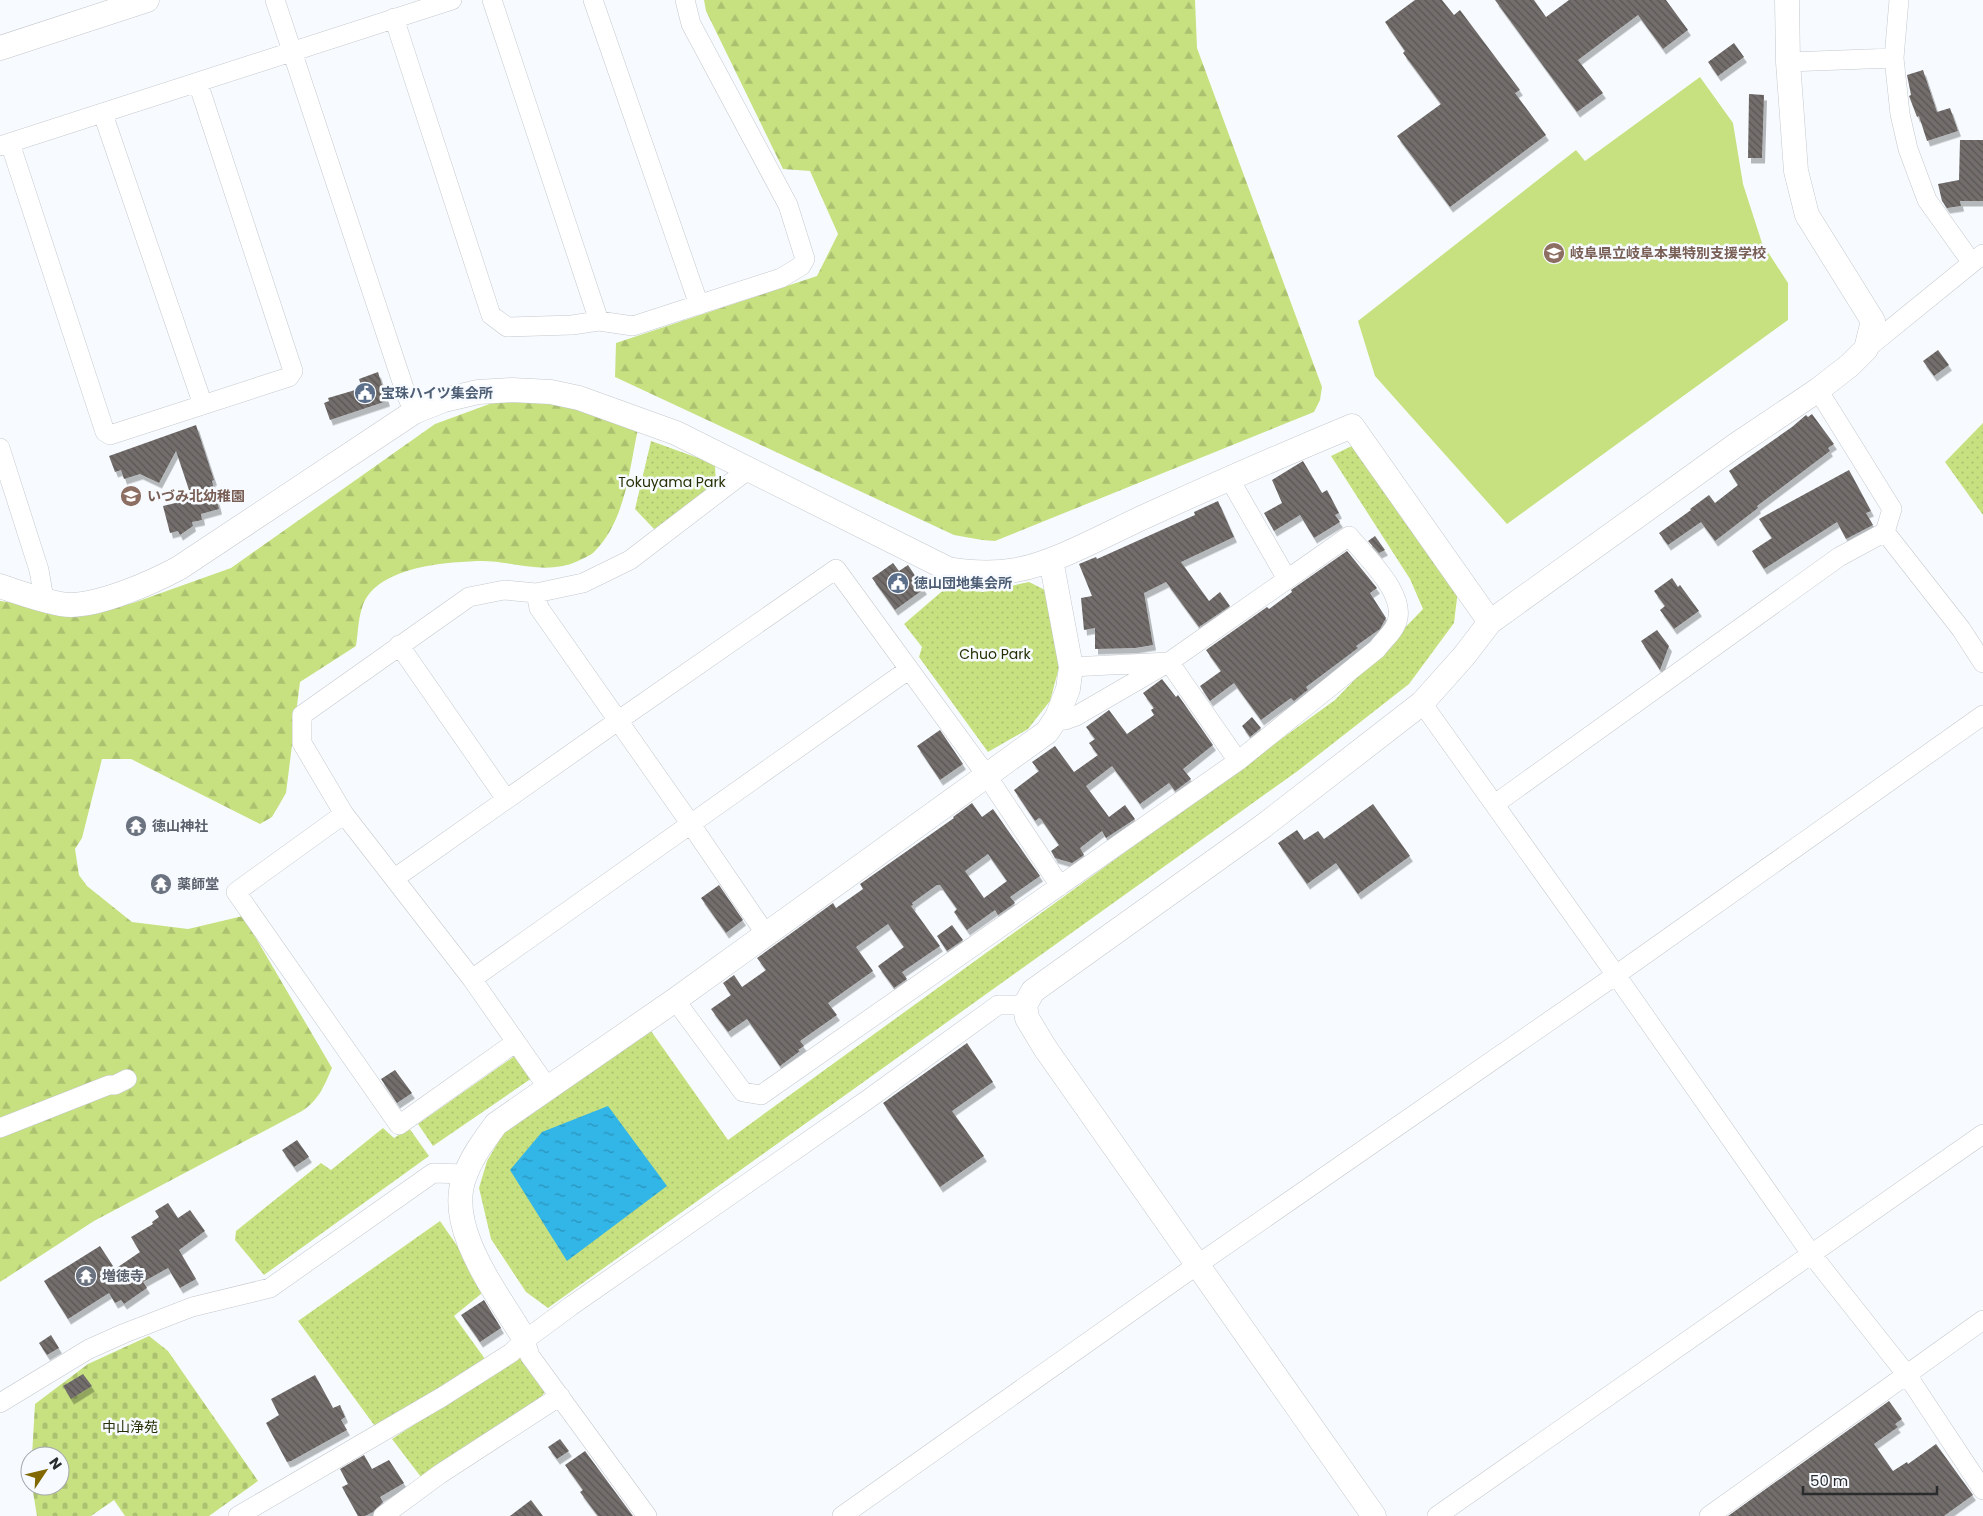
<svg xmlns="http://www.w3.org/2000/svg" width="1983" height="1516" font-family="Poppins,'Noto Sans JP',sans-serif">
  <style>
    .grass { fill: url(#grass-dots) }
    .forest { fill: url(#forest-firs) }
    .cemetery { fill: url(#cemetery-stones) }
    .garden { fill: #c7e181 }
    .water { fill: url(#water-ripples) }
    .building { fill: url(#building-back-hatch); fill-rule: evenodd; filter: url(#shadow) }
    .lines { fill: none; stroke-linecap: round; stroke-linejoin: round }
    .minor-casing { stroke: #c4c8cc; stroke-width: 20 }
    .tertiary-casing { stroke: #c4c8cc; stroke-width: 25 }
    .minor { stroke: #fff; stroke-width: 19 }
    .tertiary { stroke: #fff; stroke-width: 24 }
    .labels { text-anchor: middle; dominant-baseline: central; stroke-width: 5; stroke-linejoin: round; paint-order: stroke }
    .education-label { font-size: 14px; font-weight: bold; fill: #785e54; stroke: #f7fbff; text-anchor: start }
    .service-label { font-size: 14px; font-weight: bold; fill: #4e5e75; stroke: #f7fbff; text-anchor: start }
    .park-label { font-size: 14px; fill: #262f05; stroke: #f7fbff }
    .worship-label { font-size: 14px; font-weight: bold; fill: #5b616d; stroke: #f7fbff; text-anchor: start }
  </style>
  <defs>
    <pattern id="grass-dots" width="8" height="8" patternUnits="userSpaceOnUse" patternTransform="scale(1.25)"><rect width="8" height="8" fill="#c7e181"/><path d="M2 2h.1M6 6h.1" fill="none" stroke="#abc170" stroke-width="1.8" stroke-linecap="round"/></pattern>
    <pattern id="forest-firs" width="22" height="20" patternUnits="userSpaceOnUse" patternTransform="scale(1.25)"><rect width="22" height="20" fill="#c7e181"/><path d="M5 1l3.5 6h-7zM16 11l3.5 6h-7z" fill="#abc170"/></pattern>
    <pattern id="cemetery-stones" width="16" height="16" patternUnits="userSpaceOnUse" patternTransform="scale(1.25)"><rect width="16" height="16" fill="#c7e181"/><path d="M2 7V4a2 2 0 0 1 4 0v3zM10 15v-3a2 2 0 0 1 4 0v3z" fill="#abc170"/></pattern>
    <pattern id="water-ripples" width="26" height="14" patternUnits="userSpaceOnUse" patternTransform="scale(1.25)"><rect width="26" height="14" fill="#32b5e7"/><path d="M2 4q2-2 4 0t4 0M15 11q2-2 4 0t4 0" fill="none" stroke="#2a93bb"/></pattern>
    <pattern id="building-back-hatch" width="6" height="6" patternUnits="userSpaceOnUse" patternTransform="scale(1.25)"><rect width="6" height="6" fill="#736e6c"/><path d="M-1 5l2 2M0 0l6 6M5-1l2 2" fill="none" stroke="#595654"/></pattern>
    <filter id="shadow"><feDropShadow dx="3" dy="5.5" stdDeviation="0" flood-color="#0004"/></filter>
  </defs>
  <rect width="100%" height="100%" fill="#f7fbff"/>
  <path class="grass" d="M1983 423V515L1945 462Z
    M651 441 715 464 716 488 655 530 635 509Z
    M1356 444 1458 590 1454 623 1409 684 1299 770 548 1308 526 1292 491 1239 479 1188 487 1161 510 1122 651 1031 728 1140 1335 700 1423 609 1410 579 1331 456Z
    M1029 582 1049 592 1060 664 1050 701 1028 729 988 752 919 657 922 647 904 624 947 587 983 592Z
    M519 1053 535 1076 433 1146 418 1124Z
    M383 1128 394 1138 409 1128 429 1156 264 1275 235 1240 236 1231 321 1163 331 1170Z
    M440 1221 487 1289 454 1316 485 1359 377 1429 298 1321Z
    M519 1357 545 1391 540 1400 424 1481 392 1439Z"/>
  <path class="forest" d="M704 0H1195L1197 48 1322 387 1320 400 1314 412 995 541 982 540 954 535 615 377 616 343 817 276 838 234 810 171 783 169 706 11Z
    M503 399 596 408 638 429C629 470 626 520 594 552 590 556 583 558 578 561 545 576 514 561 481 561 444 562 374 567 362 608 358 620 358 634 356 646L300 682 286 793 272 817 260 824 131 759H102L82 838 75 849 79 875 87 886 132 922 188 929 243 916 332 1068C324 1086 319 1100 302 1111L94 1221 0 1282V601L87 612 133 603 231 568 435 424Z"/>
  <path class="cemetery" d="M149 1336 168 1351 258 1481 209 1516H125L114 1500 91 1516H37L32 1486H60V1456H32L35 1404 88 1364Z"/>
  <path class="garden" d="M1700 77 1733 123 1743 184 1762 243 1788 283V320L1507 524 1375 376 1358 321 1576 150 1585 161Z"/>
  <path class="water" d="M608 1106 667 1186 567 1261 510 1170 542 1132Z"/>
  <path class="building" d="M1415 0H1442L1454 15 1460 10 1520 90 1515 93 1546 135 1450 207 1397 136 1441 104 1403 53 1405 51 1385 22Z
    M1495 0H1534L1546 17 1569 0H1666L1688 30 1663 49 1638 15 1578 60 1603 93 1577 112Z
    M1734 43 1744 57 1718 76 1708 62Z
    M1923 70 1937 112 1950 108 1958 131 1927 141 1919 116 1917 117 1909 96 1911 95 1907 75Z
    M1749 94 1764 95 1762 158H1748Z
    M1960 140H1983V201H1960L1961 206 1947 208 1942 201 1938 184 1959 180Z
    M1938 350 1949 365 1934 376 1923 361Z
    M378 372 387 401 330 420 324 403 329 401 328 398 362 388 359 379Z
    M1812 414 1834 444 1828 448 1830 451 1757 506 1758 508 1715 541 1701 522 1668 545 1659 533 1691 510 1690 509 1709 495 1715 503 1738 485 1729 471 1792 427 1806 415 1808 417Z
    M196 425 214 480 212 481 219 509 201 514 202 520 192 522 193 526 180 535 178 531 170 533 163 506 192 499 176 451 159 483 140 474 124 479 121 470 115 472 109 456Z
    M1303 461 1322 493 1327 490 1339 513 1335 515 1340 522 1314 538 1300 515 1274 531 1264 513 1282 503 1272 480Z
    M1849 470 1871 511 1866 513 1873 525 1846 539 1837 522 1764 569 1752 551 1772 538 1759 519Z
    M1218 501 1234 537 1181 562 1209 601 1220 592 1230 606 1199 627 1166 582 1144 593 1153 645 1135 648 1095 649V628L1084 630 1081 598 1092 596 1079 564 1096 557 1097 559 1195 515 1194 512Z
    M1375 536 1385 550 1379 553 1368 541Z
    M1347 551 1377 588 1370 593 1386 618 1380 629 1356 646 1358 648 1306 687 1308 690 1305 692 1294 701 1291 698 1261 720 1234 683 1210 701 1200 686 1221 671 1206 650 1267 607 1269 609 1292 592 1291 590Z
    M893 563 899 571 908 565 924 589 895 610 872 578Z
    M1672 578 1678 587 1680 585 1699 611 1674 629 1660 610 1665 606 1654 591Z
    M1657 630 1669 646 1660 670 1641 641Z
    M1162 679 1176 697 1178 695 1213 745 1183 769 1191 779 1175 791 1169 783 1140 804 1112 766 1086 786 1109 817 1125 805 1135 819 1106 838 1102 831 1080 848 1084 855 1072 863 1055 858 1051 851 1059 845 1041 819 1039 818 1035 821 1014 790 1039 771 1032 762 1055 746 1074 772 1098 755 1089 743 1095 739 1086 727 1109 710 1127 734 1154 715 1151 710 1154 708 1143 693Z
    M1252 717 1261 728 1250 737 1242 726Z
    M940 730 963 764 940 780 917 746Z
    M972 803 982 817 993 809 1040 876 1010 897 1015 903 998 915 995 910 967 930 954 912 957 909 940 885H937L912 903 913 905 911 906 940 946 902 972 907 979 894 988 878 966 904 947 888 924 856 947 873 971 828 1003 837 1015 800 1041 804 1046 798 1050 800 1051 780 1066 747 1019 728 1032 711 1009 731 995 723 983 734 975 742 987 766 970 757 958 833 903 836 908 863 889 860 884 954 818 953 817ZM988 854 1007 881 984 898 965 871Z
    M1373 804 1410 856 1358 894 1336 863 1307 884 1278 843 1297 830 1304 840 1318 831 1324 839Z
    M719 885 743 920 726 933 701 898Z
    M952 925 963 940 947 951 937 936Z
    M967 1043 993 1082 952 1111 984 1156 940 1187 883 1103Z
    M395 1070 412 1093 397 1103 381 1079Z
    M297 1140 309 1157 294 1167 282 1150Z
    M168 1203 178 1218 190 1210 205 1231 179 1250 196 1279 180 1288 168 1268 143 1282 147 1288 124 1304 121 1300 115 1303 109 1293 68 1319 44 1281 100 1246 115 1269 140 1252 131 1237 153 1224 152 1222 159 1217 155 1211Z
    M484 1300 501 1328 480 1342 461 1315Z
    M51 1335 59 1348 47 1355 39 1343Z
    M83 1374 92 1386 71 1399 63 1386Z
    M315 1375 333 1408 340 1405 345 1417 341 1420 347 1430 291 1461 287 1462 266 1423 279 1415 271 1399Z
    M1889 1401 1902 1419 1895 1424 1898 1427 1874 1444 1893 1471 1907 1462 1908 1464 1936 1444 1973 1495 1944 1516H1728Z
    M560 1439 569 1451 557 1459 548 1447Z
    M585 1451 633 1516H598L580 1492 583 1490 565 1465Z
    M364 1455 372 1469 389 1460 404 1483 380 1497 383 1502 373 1512 365 1516H358L342 1487 348 1484 340 1469Z
    M531 1500 543 1516H510Z"/>
  <g class="lines">
    <g class="minor-casing">
      <path id="minor" d="M275 0 406 394 414 412
        M492 0 599 321 633 326 781 278 801 266 805 259 788 205 691 24 685 0
        M593 0 699 305
        M1899 0 1894 58 1900 114 1908 149 1927 200 1972 263
        M394 18 491 315 507 327 572 325 599 321
        M1788 62 1894 58
        M103 114 203 405
        M10 143 105 432 110 435 289 377 293 371 198 83
        M0 146 452 0
        M1866 349 1983 254
        M0 448 39 570 44 599
        M1229 478 1287 579
        M1885 532 1961 629 1983 663
        M536 593 539 608 690 823 765 933
        M399 645 506 799
        M1422 703 1616 975 1812 1255 1907 1375 1983 1490
        M1057 717 1065 720 1076 716 1169 662 1349 536C1366 557 1413 599 1394 628 1390 635 1382 642 1377 649L1238 761
        M1495 804 1839 557 1885 532 1892 509 1818 390
        M344 814 236 892 399 1125 516 1042
        M395 878 619 720 836 569 987 776 1060 886
        M472 979 908 670
        M675 1000 743 1092 761 1095 1238 761 1169 662 1071 667
        M548 1088 472 979 344 814 302 743V715L469 597 504 590 536 593 583 583 630 560 749 469
        M0 1128 109 1085H115L127 1079
        M525 1340 530 1356 647 1516
        M0 1403 89 1349 125 1333 192 1307 270 1288 433 1173 465 1174
        M238 1516 442 1397 511 1353 525 1340 571 1306 867 1100 998 1005H1025
        M383 1516 440 1474 560 1396
        M842 1516 1197 1265 1616 975 1983 715
        M1437 1516 1983 1134
        M1709 1516 1983 1320"/>
    </g>
    <g class="tertiary-casing">
      <path id="tertiary" d="M0 48 147 0
        M0 586C17 592 54 605 71 605 103 604 151 583 179 568L414 412 444 400 478 392 512 390 551 392 579 398 676 433 948 569C971 573 993 574 1016 570 1056 563 1108 533 1146 516 1214 485 1282 455 1352 426L1490 622
        M525 1340C499 1295 442 1226 466 1173 473 1155 485 1139 496 1124L675 1000 1047 732 1057 717 1068 689 1071 667 1051 560
        M1374 1516 1045 1048 1027 1018 1025 1005 1033 991 1262 827 1422 703 1464 656 1490 622 1736 445 1818 390 1850 365 1866 349 1873 321 1807 215 1796 171 1788 62 1787 0"/>
    </g>
    <use href="#minor" class="minor"/>
    <use href="#tertiary" class="tertiary"/>
  </g>
  <defs>
    <g id="school-disc" transform="scale(1.125)"><circle r="9.5" fill="#8d6e63" stroke="#f7fbff"/><path d="M0-5L7-2L0 1L-7-2ZM-4 1L0 2.5L4 1V4Q0 6-4 4Z" fill="#fff"/></g>
    <g id="civic-disc" transform="scale(1.125)"><circle r="9.5" fill="#5c6f8a" stroke="#f7fbff"/><path d="M-.6-6.5H3V-4.5H.6V-3L4-1V1h2V6H-6V1h2V-1L-.6-3ZM-1.2 2.5V6h2.4V2.5Z" fill="#fff"/></g>
    <g id="temple-disc" transform="scale(1.125)"><circle r="9.5" fill="#6b7280" stroke="#f7fbff"/><path d="M0-6L5-2H3V0L6.5 2.5H4V6H1.5V3h-3V6H-4V2.5H-6.5L-3 0V-2H-5Z" fill="#fff"/></g>
  </defs>
  <g fill-rule="evenodd">
    <use href="#school-disc" x="1554" y="253"/>
    <use href="#civic-disc" x="365" y="393"/>
    <use href="#school-disc" x="131" y="496"/>
    <use href="#civic-disc" x="898" y="583"/>
    <use href="#temple-disc" x="136" y="826"/>
    <use href="#temple-disc" x="161" y="884"/>
    <use href="#temple-disc" x="86" y="1276"/>
  </g>
  <g class="labels">
    <g class="education-label">
      <text x="1570" y="253">岐阜県立岐阜本巣特別支援学校</text>
      <text x="147" y="496">いづみ北幼稚園</text>
    </g>
    <g class="service-label">
      <text x="381" y="393">宝珠ハイツ集会所</text>
      <text x="914" y="583">徳山団地集会所</text>
    </g>
    <g class="park-label">
      <text x="672" y="482">Tokuyama Park</text>
      <text x="995" y="654">Chuo Park</text>
      <text x="130" y="1427">中山浄苑</text>
    </g>
    <g class="worship-label">
      <text x="152" y="826">徳山神社</text>
      <text x="177" y="884">薬師堂</text>
      <text x="102" y="1276">増徳寺</text>
    </g>
  </g>
  <g transform="translate(45 1471) rotate(55)"><circle r="24" fill="#f7fbff" stroke="#a5a8ab"/>
  <path d="M0-4L9 19L0 12L-9 19Z" fill="#816800"/>
  <text y="-8" font-size="14" font-weight="bold" text-anchor="middle" fill="#292b2c">N</text>
  </g>
  <path d="M1803 1486v8h134v-8" fill="none" stroke="#292b2c" stroke-width="2.5"/>
  <text x="1810" y="1486" font-size="15" fill="#292b2c" stroke="#f7fbff" stroke-width="4" paint-order="stroke">50 m</text>
</svg>
